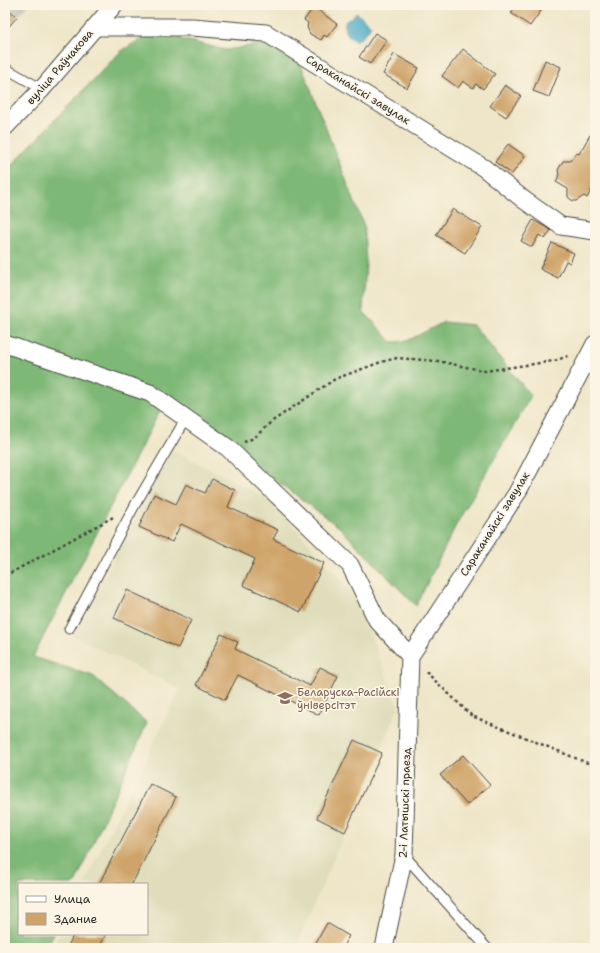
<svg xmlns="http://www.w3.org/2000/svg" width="600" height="953" font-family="'Shantell Sans',sans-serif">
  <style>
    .built { fill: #dfddbb }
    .industrial { fill: #c3c6b9 }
    .forest { fill: #7eb876; stroke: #547250 }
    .water { fill: #48a9c7; stroke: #3a6a79 }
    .building { fill: #cfa46b }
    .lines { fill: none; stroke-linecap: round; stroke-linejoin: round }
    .service-casing { stroke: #484743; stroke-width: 11 }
    .minor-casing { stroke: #484743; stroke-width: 19 }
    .path { stroke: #484743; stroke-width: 2.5; stroke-dasharray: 3 3; stroke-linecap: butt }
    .service { stroke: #fff; stroke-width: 9 }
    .minor { stroke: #fff; stroke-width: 17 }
    .labels { text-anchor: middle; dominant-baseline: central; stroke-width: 3.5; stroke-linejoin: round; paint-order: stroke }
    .street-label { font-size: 11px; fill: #2b2b2b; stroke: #fcf5e5 }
    .education-label { font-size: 11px; fill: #785e54; stroke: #fcf5e5; text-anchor: start }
  </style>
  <rect width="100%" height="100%" fill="#fcf5e5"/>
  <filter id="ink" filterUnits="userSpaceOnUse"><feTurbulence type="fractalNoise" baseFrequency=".025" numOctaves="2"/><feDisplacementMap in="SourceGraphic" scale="8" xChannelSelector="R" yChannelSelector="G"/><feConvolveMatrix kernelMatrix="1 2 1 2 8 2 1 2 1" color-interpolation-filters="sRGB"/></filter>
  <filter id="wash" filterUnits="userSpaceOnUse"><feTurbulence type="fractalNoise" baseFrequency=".012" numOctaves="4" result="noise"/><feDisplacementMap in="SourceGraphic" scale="16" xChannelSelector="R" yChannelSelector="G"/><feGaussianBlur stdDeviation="0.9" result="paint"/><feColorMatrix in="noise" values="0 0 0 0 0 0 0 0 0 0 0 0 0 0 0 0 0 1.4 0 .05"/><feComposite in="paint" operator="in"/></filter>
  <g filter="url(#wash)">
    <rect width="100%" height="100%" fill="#efe6c9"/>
    <path class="built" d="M172 450 269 499 357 598 398 707 380 752 295 948H53L59 934H147V884H84L180 689 73 636Z"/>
    <path class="industrial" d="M5 5H28L5 31Z"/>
    <path class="forest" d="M152 32 226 50 291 39 364 226 366 263 363 311 392 342 407 341 444 322 473 325 531 396 457 523 416 606 339 527 166 399 33 657 93 676 147 723 75 884H19V934H53L47 948H5V172L120 52Z"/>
    <path class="water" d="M357 13 371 26 362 37 355 41 345 32V22Z"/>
    <g id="blocks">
      <path class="building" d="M517 5H545L530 26 511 13Z
        M5 6 17 17 5 31Z
        M314 7 337 24 327 37 324 35 321 40 310 34 307 27 308 23 304 20Z
        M375 33 387 40 370 64 359 57Z
        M463 49 495 74 483 89 476 84 473 88 463 81 458 88 442 76Z
        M394 54 419 68 407 88 383 74Z
        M545 60 561 67 549 97 533 91Z
        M505 85 521 96 506 117 490 106Z
        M590 135 595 138V183L587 198 584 196 576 201H573L568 197V189L556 182 559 175 558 170 563 161H570L576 153 579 154Z
        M508 144 525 156 512 174 495 162Z
        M453 209 482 227 465 253 436 235Z
        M533 220 551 230 545 239 539 235 532 247 521 241Z
        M552 243 574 253 570 263 566 261 558 278 540 269Z
        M212 479 235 490 228 507 278 530 273 539 324 563 301 612 243 585 255 559 181 524 172 542 139 527 154 494 176 504 186 484 205 493Z
        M127 590 191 620 178 648 114 618Z
        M221 634 238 642 235 649 310 686 320 667 338 676 319 715 238 675 225 700 196 685Z
        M354 740 382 753 345 832 317 818Z
        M463 755 490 785 467 805 440 775Z
        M150 784 176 797 132 884H99Z
        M327 923 349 936 342 948H318L314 946Z
        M74 934H106L99 948H67Z"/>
    </g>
  </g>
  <g filter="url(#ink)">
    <use href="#blocks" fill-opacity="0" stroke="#484743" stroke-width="1"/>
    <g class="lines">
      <g class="service-casing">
        <path id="service" d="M5 68 42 89
          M69 629 135 505 186 418
          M404 855 487 948"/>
      </g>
      <g class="minor-casing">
        <path id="minor" d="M95 27H192L266 33 484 168 524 200 561 226 595 231
          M5 127 42 89 114 5
          M5 344 150 393 228 448 350 565 377 620 410 656
          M410 656 517 493 595 344
          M384 948 404 855 410 656"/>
      </g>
      <path class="path" d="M244 442 254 438 271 422 335 379 381 362 397 358 438 361 485 371 554 361 571 355
        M5 576 115 516
        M426 672 472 716 595 766"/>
      <use href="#service" class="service"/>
      <use href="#minor" class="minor"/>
    </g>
  </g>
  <defs>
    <g id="university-bare" transform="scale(1.2)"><path d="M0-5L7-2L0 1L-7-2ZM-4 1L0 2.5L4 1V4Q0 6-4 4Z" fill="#8d6e63" stroke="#fcf5e5" stroke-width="2.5" paint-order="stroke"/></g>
  </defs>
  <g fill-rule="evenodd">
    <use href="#university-bare" x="285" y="698"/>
  </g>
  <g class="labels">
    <g class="street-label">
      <text transform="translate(60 67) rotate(-49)">вуліца Раўчакова</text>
      <text transform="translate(358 90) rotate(32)">Сараканайскі завулак</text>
      <text transform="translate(495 524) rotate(-58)">Сараканайскі завулак</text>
      <text transform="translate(405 803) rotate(-88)">2-і Латышскі праезд</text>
    </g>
    <g class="education-label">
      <text x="297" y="692">Беларуска-Расійскі<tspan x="297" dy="13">ўніверсітэт</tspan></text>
    </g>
  </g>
  <rect width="600" height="953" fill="none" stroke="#fcf5e5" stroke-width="20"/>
  <rect x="18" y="883" width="130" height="52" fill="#fcf5e5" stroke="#a8a49b"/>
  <rect x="26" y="896" width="20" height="6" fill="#ffffff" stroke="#a8a49b"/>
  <text x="54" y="903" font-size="12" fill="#2b2b2b">Улица</text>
  <rect x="26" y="913" width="20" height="12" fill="#cfa46b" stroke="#a8a49b"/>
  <text x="54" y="923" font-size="12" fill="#2b2b2b">Здание</text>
</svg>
